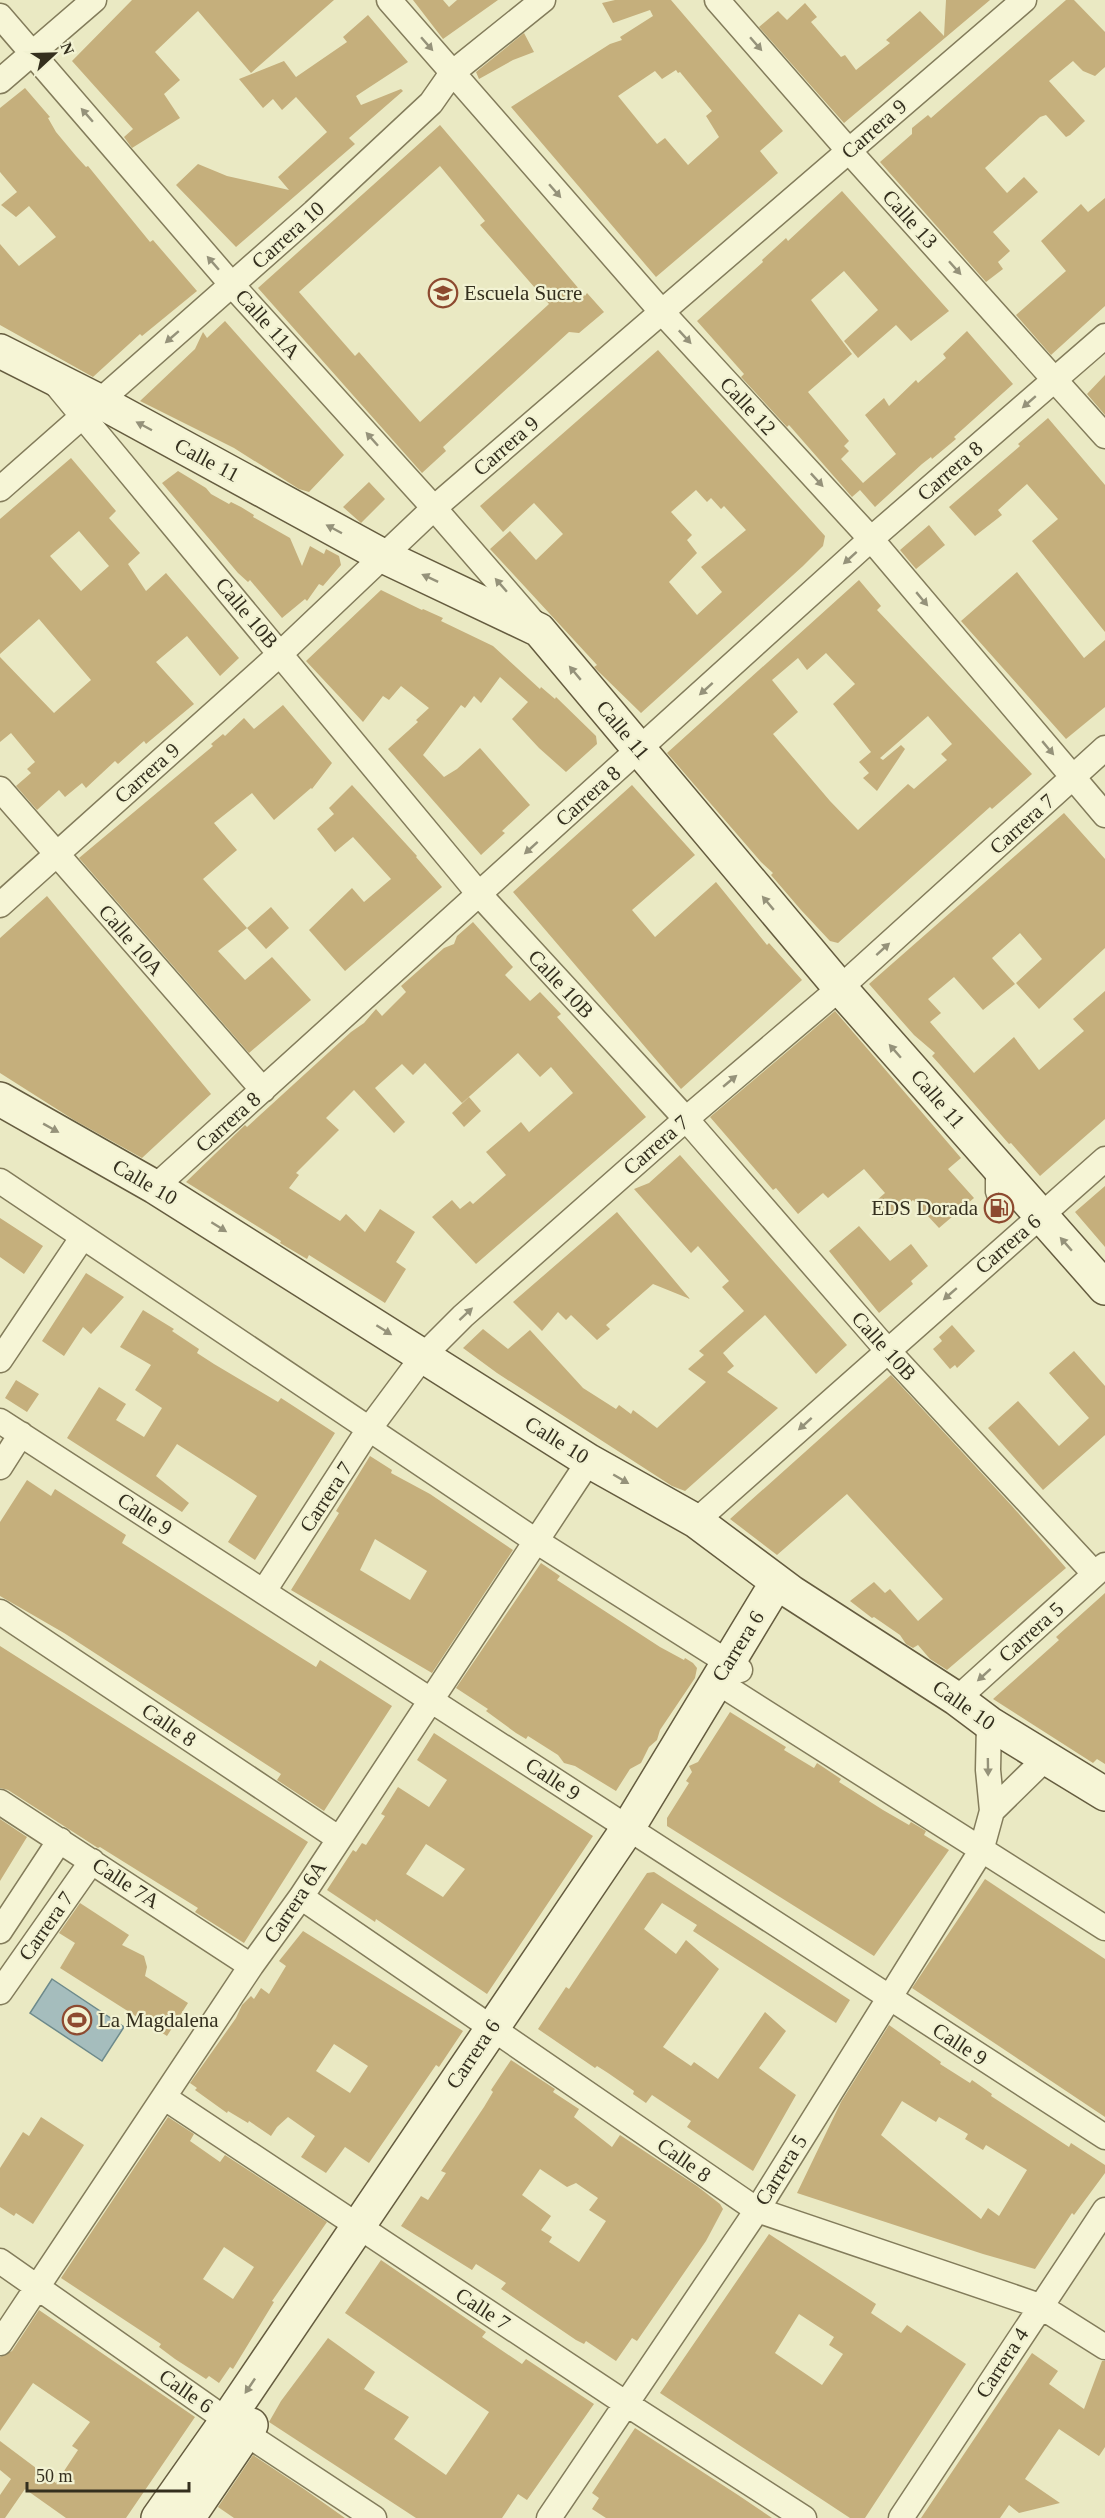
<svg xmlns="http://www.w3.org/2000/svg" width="1105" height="2518" font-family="Georgia,serif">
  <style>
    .water { fill: #a5bdbd; stroke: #6d8a8b; stroke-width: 1.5 }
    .building { fill: #c5af7c; fill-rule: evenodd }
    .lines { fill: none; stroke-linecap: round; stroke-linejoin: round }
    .lane-casing { stroke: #837c5b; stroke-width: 15 }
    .street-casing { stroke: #837c5b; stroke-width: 27 }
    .secondary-casing { stroke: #655c3f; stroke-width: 36 }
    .lane { stroke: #f6f5d6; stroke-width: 12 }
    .street { stroke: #f6f5d6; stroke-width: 24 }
    .secondary { stroke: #f6f5d6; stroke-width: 33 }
    .oneway { fill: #95927a }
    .labels { text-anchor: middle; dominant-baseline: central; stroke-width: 4.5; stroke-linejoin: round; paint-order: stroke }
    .street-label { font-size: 21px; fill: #342f1e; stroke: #f2f2d2 }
    .poi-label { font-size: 21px; fill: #342f1e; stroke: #f2f2d2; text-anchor: start }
  </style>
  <rect width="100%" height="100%" fill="#eae9c3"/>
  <path class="water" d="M52 1979 124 2027 102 2061 30 2013Z"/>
  <path class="building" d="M132 0H334L251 73 198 11 155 52 180 80 164 94 180 118 132 148 124 137 133 129 72 61Z
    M413 0H443L449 7 457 0H498L443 39Z
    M615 0H671L783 131 760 151 778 173 656 277 511 107 610 44 622 40 620 37 653 16 650 10 613 23 602 3ZM676 70 678 73 680 72 712 111 706 116 719 137 688 165 665 138 657 144 618 96 655 71 662 79Z
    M946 0H990L844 123 759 27 778 11 787 20 805 3 817 17 811 22 841 57 845 55 856 70 890 43 886 40 920 11 944 36Z
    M1066 0H1074L1105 32V67L1095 76 1083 71 1073 61 1049 81 1085 121 1070 135 1066 137 1046 115 1040 117 985 168 1007 193 1024 177 1038 192 993 232 1010 251 998 262 1003 269 986 282 880 162 912 134V128L928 115 931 118Z
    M368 15 408 62 356 96 361 105 401 89 403 91 349 138 355 144 236 247 176 185 198 164 227 176 289 190 278 177 327 132 296 97 282 110 273 99 263 108 239 79 284 61 296 77 347 42 343 37Z
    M524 33 534 52 513 60 479 79 476 72Z
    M25 88 50 117 48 118 56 132 76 156 86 167 88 166 150 242 153 240 197 291 142 336 140 334 93 377 0 325V244L19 266 56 237 29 206 16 217 1 205 17 192 0 172V108Z
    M440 125 585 296 587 293 604 312 579 333 569 332 443 447 446 451 422 473 258 288ZM440 166 485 221 480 225 549 304 420 422 359 352 355 356 299 292Z
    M842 191 949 311 911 341 896 325 858 358 844 341 878 310 844 271 811 300 852 354 808 392 849 441 844 446 849 451 841 459 863 483 896 454 865 415 884 398 889 406 916 380 918 383 946 358 943 354 967 331 1013 384 954 437 956 439 932 459 931 457 922 464 875 507 860 490 852 497 789 425 787 427 754 391 741 377 744 374 697 321 763 262 762 260 786 238 788 241Z
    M1105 198V306L1051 355 1016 315 1066 271 1041 241 1081 204 1088 212Z
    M225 321 344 455 309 492 299 489 234 448 140 401 195 349 203 332 207 338Z
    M658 350 825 536 823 546 803 566 641 713 600 673 594 667 597 665 490 549 510 531 536 560 563 534 534 503 503 532 480 506ZM696 490 707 502 711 498 721 509 724 506 746 530 701 567 722 592 697 615 669 582 697 553 687 540 692 535 671 512Z
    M1105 375V415L1087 394Z
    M1048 418 1105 485V632L1032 541 1058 519 1027 484 998 510 1002 515 975 536 949 507 1020 446 1018 444Z
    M71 458 116 511 109 518 140 553 128 564 146 591 166 573 239 658 220 676 187 636 156 662 194 704 146 744 144 741 118 764 115 761 86 788 82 783 65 797 59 790 37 810 16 786 31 773 27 769 35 762 11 733 0 742V657L54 713 91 680 39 619 0 654V519ZM79 531 109 566 81 591 50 556Z
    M178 471 206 488 211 494 229 504 231 502 241 507 254 515 253 517 290 538 302 566 310 546 324 554 326 549 339 556 341 565 323 586 319 584 307 601 305 599 282 618 250 580 248 582 238 573 162 483Z
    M369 482 385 499 361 523 343 507Z
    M929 525 945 545 916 569 900 550Z
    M1017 572 1084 658 1105 640V707L1066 739 961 621Z
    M859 580 881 606 877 610 1032 774 992 809 990 807 838 943 830 941 801 910 771 875 773 873 761 862 667 753ZM826 653 855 684 833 704 871 752 859 762 869 773 863 778 877 791 905 749 901 745 883 760 880 758 928 716 952 744 941 754 947 760 914 789 908 784 858 830 830 801 773 734 798 712 772 680 798 658 807 670Z
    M381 590 422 610 423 609 443 618 441 621 493 646 540 689 541 687 555 699 556 697 596 736 597 744 566 772 539 748 512 719 528 702 500 677 481 703 474 696 465 708 461 705 423 755 444 777 457 769 480 748 530 805 502 831 505 833 481 855 388 749 418 722 416 720 429 708 401 686 389 700 383 696 363 722 306 661Z
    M283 705 332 763 312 789 311 788 274 820 252 793 214 823 237 850 203 879 247 928 271 907 289 928 266 949 247 928 218 951 245 980 272 957 311 1000 249 1053 79 858 213 746 211 744 223 734 225 736 244 718 254 729Z
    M352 785 417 856 416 857 442 887 345 971 309 930 352 888 364 902 391 879 353 837 335 852 317 829 334 814 329 808Z
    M632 785 695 855 632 910 655 937 716 882 767 945 769 943 802 980 681 1089 513 892Z
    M1064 813 1105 859V948L1039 1009 1016 983 1042 959 1020 933 992 958 1015 984 983 1010 954 977 928 999 941 1013 930 1022 974 1073 1014 1037 1039 1070 1084 1031 1073 1019 1105 991V1119L1040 1176 1011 1143 1009 1144 941 1066 932 1056 935 1053 914 1035 869 984Z
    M47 896 211 1094 142 1158 74 1120 0 1073V938Z
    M473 922 513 967 505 975 530 1001 540 992 561 1014 557 1017 646 1117 476 1264 432 1217 452 1200 460 1209 470 1201 473 1204 506 1175 486 1152 521 1122 529 1132 573 1093 551 1067 540 1077 518 1053 462 1103 425 1063 413 1075 402 1064 375 1088 405 1122 394 1133 354 1090 326 1118 339 1130 296 1173 299 1175 289 1188 340 1221 346 1214 365 1232 380 1209 415 1232 396 1262 406 1269 385 1303 309 1255 307 1259 280 1243 281 1241 186 1182 245 1125 247 1127 351 1032 364 1023 376 1009 382 1016 406 992 401 986 444 948 454 944 457 936Z
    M835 1011 961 1158 948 1169 974 1198 939 1228 913 1200 892 1218 877 1200 885 1193 864 1169 828 1198 823 1193 798 1214 776 1188 773 1190 710 1117Z
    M469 1097 481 1111 464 1127 452 1113Z
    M680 1155 847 1345 816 1374 765 1315 737 1340 723 1353 734 1366 727 1372 778 1408 685 1491 672 1486 497 1373 463 1348 483 1329 508 1349 530 1330 583 1388 616 1409 619 1405 631 1414 633 1410 657 1428 706 1382 688 1369 704 1355 699 1351 744 1311 722 1287 729 1281 698 1246 691 1253 634 1189 649 1183Z
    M1105 1186V1247L1075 1212Z
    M1002 1200 1012 1212 999 1224 984 1206 988 1203 997 1206Z
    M617 1212 690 1299 653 1284 606 1325 610 1329 597 1340 571 1315 566 1320 558 1312 542 1331 513 1302Z
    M0 1218 43 1246 24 1274 0 1257Z
    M859 1226 890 1261 911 1244 928 1266 911 1281 913 1284 879 1313 829 1251Z
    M86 1273 124 1297 91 1334 83 1327 64 1356 42 1341Z
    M143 1310 174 1329 172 1331 199 1349 197 1353 214 1364 278 1402 281 1398 335 1433 255 1560 228 1542 257 1496 230 1478 177 1444 156 1476 189 1503 182 1512 67 1438 99 1387 126 1404 116 1420 144 1437 162 1408 135 1390 151 1365 120 1347Z
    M952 1325 975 1351 957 1368 955 1365 950 1369 933 1349 942 1341 939 1337Z
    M1074 1351 1105 1386V1435L1043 1490 988 1428 1018 1401 1059 1446 1089 1418 1049 1373Z
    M891 1375 1012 1506 1066 1568 947 1670 930 1659 918 1645 913 1648 906 1644 900 1635 874 1617 872 1618 850 1601 874 1582 885 1593 890 1589 918 1621 943 1599 847 1494 777 1555 730 1519Z
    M16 1380 39 1394 27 1412 5 1398Z
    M370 1456 392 1470 391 1473 430 1494 513 1550 432 1673 291 1590 339 1513 336 1511ZM375 1539 427 1571 410 1600 360 1570Z
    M27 1480 51 1496 55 1489 126 1535 122 1543 292 1652 316 1667 320 1660 392 1706 324 1811 277 1780 281 1774 64 1633 0 1596V1522Z
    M541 1563 560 1576 557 1580 660 1647 684 1660 685 1658 693 1663 697 1668 695 1678 660 1730 657 1740 649 1747 641 1763 630 1769 616 1791 575 1766 564 1763 558 1755 528 1736 526 1739 516 1733 486 1711 488 1709 456 1688Z
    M1105 1593V1764L1097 1759 1093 1763 993 1699 1059 1640 1056 1637Z
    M0 1646 308 1842 244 1943 195 1912 198 1908 124 1862 100 1847 98 1848 8 1790 0 1788Z
    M730 1712 786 1747 784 1750 814 1768 817 1763 841 1779 839 1782 883 1810 909 1825 911 1822 926 1831 924 1835 949 1850 874 1956 667 1826V1818L689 1783 686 1781 692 1772 689 1766 698 1762Z
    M434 1733 593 1836 487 1994 376 1919 375 1922 327 1890 353 1850 356 1852 362 1843 366 1845 385 1816 381 1814 398 1787 429 1807 447 1780 417 1760ZM426 1844 465 1869 443 1897 406 1874Z
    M0 1819 27 1837 0 1881Z
    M654 1872 850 2000 836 2023 693 1931 697 1925 662 1903 644 1929 676 1954 686 1940 719 1969 663 2047 691 2066 694 2062 718 2079 765 2012 786 2031 759 2068 796 2095 753 2171 687 2127 691 2121 652 2095 646 2103 633 2094 634 2091 608 2073 597 2066 595 2068 538 2029 566 1987 569 1989 581 1971 647 1873Z
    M985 1879 1105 1959V2117L912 1988Z
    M80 1903 129 1935 122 1945 144 1956 147 1967 145 1976 188 2003 167 2036 60 1968 75 1943 59 1933Z
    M303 1931 463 2031 439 2067 436 2065 369 2163 345 2147 326 2173 301 2157 315 2136 288 2117 277 2127 271 2136 249 2121 248 2123 228 2111 227 2113 195 2090 197 2088 190 2083 236 2018 242 2005 251 1996 254 1999 261 1988 269 1994 286 1966 279 1961ZM334 2044 368 2066 350 2093 316 2071Z
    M889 2025 941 2062 940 2064 970 2083 972 2080 992 2094 991 2096 1069 2147 1071 2143 1105 2165V2173L1074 2215 1072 2213 1035 2269 983 2254 797 2193 841 2102ZM902 2101 936 2122 939 2117 968 2134 965 2139 983 2150 986 2145 1027 2170 999 2216 988 2208 981 2219 881 2135Z
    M511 2060 555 2089 553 2092 579 2109 574 2117 612 2147 620 2135 697 2186 720 2204 723 2209 706 2241 637 2341 632 2338 616 2361 586 2341 584 2344 576 2340 501 2289 506 2283 476 2264 472 2270 401 2226 421 2196 428 2200 446 2173 441 2171 484 2107 493 2092 491 2090ZM540 2169 567 2187 576 2183 598 2198 589 2210 606 2221 579 2262 549 2242 552 2237 541 2230 551 2216 522 2195Z
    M41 2117 84 2145 33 2224 16 2213 14 2216 0 2207V2168L23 2132 29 2136Z
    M168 2117 194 2134 190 2141 220 2162 225 2155 327 2222 272 2301 274 2302 233 2369 230 2367 219 2383 209 2376 206 2379 175 2359 159 2347 161 2344 61 2278ZM224 2247 254 2267 233 2299 203 2279Z
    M769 2234 876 2304 871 2313 901 2333 907 2325 966 2364 865 2518H850L660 2393ZM799 2314 834 2337 829 2345 843 2354 822 2385 775 2353Z
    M381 2260 486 2332 482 2337 522 2364 526 2359 594 2404 527 2500 518 2494 502 2518H416L269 2422 281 2401 328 2338 375 2372 364 2389 409 2417 394 2439 446 2475 471 2439 489 2412 345 2313Z
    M39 2310 195 2417 126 2518H66L25 2489 5 2518H0V2495L11 2479 0 2470V2441L56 2483 78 2450 72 2446 90 2422 33 2383 0 2431V2357L12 2351Z
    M1032 2353 1058 2371 1049 2384 1084 2409 1102 2361H1105V2447L1099 2456 1059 2429 1025 2479 1060 2503 1019 2513 1009 2505 1000 2518H921Z
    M635 2428 738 2495 772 2518H606L592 2509 599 2498 592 2493Z
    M253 2455 304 2489 345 2518H234L218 2507Z"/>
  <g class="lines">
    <g class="lane-casing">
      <path id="lane" d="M992 1170V1192L994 1198"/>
    </g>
    <g class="street-casing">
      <path id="street" d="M389 0 661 311 871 539 1105 815
        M717 0 849 151 1105 436
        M0 16 232 285 434 508 534 623
        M0 81 94 0
        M55 383 479 894 686 1119 887 1350 1095 1574
        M0 489 314 212 431 103 452 73 543 0
        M0 789 263 1090
        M0 905 280 654 434 508 1024 0
        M0 1181 536 1541 740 1670
        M155 1187 871 539 1105 336
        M0 1360 82 1238
        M0 1421 1105 2137
        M0 1467 21 1434
        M696 1521 1105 1159
        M264 1591 369 1429 424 1355 463 1316 686 1119 840 988 1105 748
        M0 1612 338 1838
        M716 1681 1105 1928
        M957 1699 1105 1565
        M0 1802 251 1966
        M992 1811 1045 1759
        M301 1897 757 2210 1040 2306 1105 2347
        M0 1931 60 1840
        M0 1992 92 1861
        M165 2098 625 2403 804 2518
        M0 2261 245 2433 374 2518
        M0 2343 251 1966 301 1897 589 1461
        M549 2518 757 2210 981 1851 992 1811 988 1770 989 1723
        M901 2518 1105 2210"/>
    </g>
    <g class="secondary-casing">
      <path id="secondary" d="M0 351 99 401 385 557 539 630 840 988 1105 1288
        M0 1099 155 1187 589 1461 696 1521 791 1592 957 1699 989 1723 1105 1794
        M158 2518 227 2420 628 1828 777 1582
        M188 2518 251 2425"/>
    </g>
    <use href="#lane" class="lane"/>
    <use href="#street" class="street"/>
    <use href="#secondary" class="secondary"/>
  </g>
  <defs><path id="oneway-solid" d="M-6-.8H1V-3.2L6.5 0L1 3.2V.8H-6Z" transform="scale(1.5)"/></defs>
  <g class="oneway">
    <use href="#oneway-solid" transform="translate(427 44) rotate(49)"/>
    <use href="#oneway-solid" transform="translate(756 44) rotate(49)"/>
    <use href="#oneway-solid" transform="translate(87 115) rotate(-131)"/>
    <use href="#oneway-solid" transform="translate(555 191) rotate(49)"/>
    <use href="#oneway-solid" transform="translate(213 263) rotate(-131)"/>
    <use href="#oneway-solid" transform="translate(955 268) rotate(48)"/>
    <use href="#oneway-solid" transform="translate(172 337) rotate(139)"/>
    <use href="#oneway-solid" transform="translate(685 337) rotate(47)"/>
    <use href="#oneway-solid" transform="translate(1029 402) rotate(139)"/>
    <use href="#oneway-solid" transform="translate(144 426) rotate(-152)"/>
    <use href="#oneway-solid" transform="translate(372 439) rotate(-132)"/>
    <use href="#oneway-solid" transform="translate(817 480) rotate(47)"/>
    <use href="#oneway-solid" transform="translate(334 529) rotate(-152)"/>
    <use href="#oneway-solid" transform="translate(850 558) rotate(138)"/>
    <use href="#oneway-solid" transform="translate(430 578) rotate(-155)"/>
    <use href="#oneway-solid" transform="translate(501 585) rotate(-131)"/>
    <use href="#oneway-solid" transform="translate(922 599) rotate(50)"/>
    <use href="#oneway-solid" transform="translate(575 673) rotate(-130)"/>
    <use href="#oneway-solid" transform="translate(706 689) rotate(138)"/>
    <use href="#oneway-solid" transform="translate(1048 748) rotate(50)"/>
    <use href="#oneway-solid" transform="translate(531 848) rotate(138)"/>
    <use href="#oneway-solid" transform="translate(768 903) rotate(-130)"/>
    <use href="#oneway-solid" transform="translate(883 949) rotate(-42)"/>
    <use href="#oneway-solid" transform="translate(895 1051) rotate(-131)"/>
    <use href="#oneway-solid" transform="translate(730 1081) rotate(-40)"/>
    <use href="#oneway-solid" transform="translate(51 1128) rotate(29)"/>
    <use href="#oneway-solid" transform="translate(219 1227) rotate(32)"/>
    <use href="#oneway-solid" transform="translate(1066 1244) rotate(-131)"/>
    <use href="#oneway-solid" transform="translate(950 1294) rotate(139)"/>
    <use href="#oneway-solid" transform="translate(466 1314) rotate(-43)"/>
    <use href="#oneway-solid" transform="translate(384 1330) rotate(32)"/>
    <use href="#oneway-solid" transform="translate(805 1424) rotate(138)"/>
    <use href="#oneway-solid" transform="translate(621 1479) rotate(30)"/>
    <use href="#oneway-solid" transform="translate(984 1675) rotate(138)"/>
    <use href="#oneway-solid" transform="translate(988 1767) rotate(89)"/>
    <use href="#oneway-solid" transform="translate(250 2386) rotate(124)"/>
  </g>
  <defs>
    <g id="school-ring" transform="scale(1.5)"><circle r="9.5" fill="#f2f2d2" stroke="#8d4a30" stroke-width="1.5"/><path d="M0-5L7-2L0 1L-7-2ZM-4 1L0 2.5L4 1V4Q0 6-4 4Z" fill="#8d4a30"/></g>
    <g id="fuel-ring" transform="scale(1.5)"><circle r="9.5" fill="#f2f2d2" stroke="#8d4a30" stroke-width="1.5"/><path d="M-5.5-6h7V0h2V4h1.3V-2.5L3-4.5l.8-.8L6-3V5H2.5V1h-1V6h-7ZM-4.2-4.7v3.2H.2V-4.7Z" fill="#8d4a30"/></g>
    <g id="stadium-ring" transform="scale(1.5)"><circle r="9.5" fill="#f2f2d2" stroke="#8d4a30" stroke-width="1.5"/><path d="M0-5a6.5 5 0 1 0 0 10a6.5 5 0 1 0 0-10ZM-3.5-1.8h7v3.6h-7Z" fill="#8d4a30"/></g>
  </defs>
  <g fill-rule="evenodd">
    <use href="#school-ring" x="443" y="293"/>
    <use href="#fuel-ring" x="999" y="1208"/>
    <use href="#stadium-ring" x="77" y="2020"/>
  </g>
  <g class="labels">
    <g class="street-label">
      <text transform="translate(874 129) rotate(-41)">Carrera 9</text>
      <text transform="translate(910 219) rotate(48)">Calle 13</text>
      <text transform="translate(288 235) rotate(-42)">Carrera 10</text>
      <text transform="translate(268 324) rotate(48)">Calle 11A</text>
      <text transform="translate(748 406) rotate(47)">Calle 12</text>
      <text transform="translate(506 446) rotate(-41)">Carrera 9</text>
      <text transform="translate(207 460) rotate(28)">Calle 11</text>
      <text transform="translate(950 471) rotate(-41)">Carrera 8</text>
      <text transform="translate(247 613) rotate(50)">Calle 10B</text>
      <text transform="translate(623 730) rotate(50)">Calle 11</text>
      <text transform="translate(147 773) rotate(-42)">Carrera 9</text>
      <text transform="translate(588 796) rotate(-42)">Carrera 8</text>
      <text transform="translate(1022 824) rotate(-42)">Carrera 7</text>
      <text transform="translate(131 940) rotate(49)">Calle 10A</text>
      <text transform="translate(561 984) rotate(47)">Calle 10B</text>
      <text transform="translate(938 1099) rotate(49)">Calle 11</text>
      <text transform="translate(228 1122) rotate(-42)">Carrera 8</text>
      <text transform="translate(656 1145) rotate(-41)">Carrera 7</text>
      <text transform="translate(145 1182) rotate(30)">Calle 10</text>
      <text transform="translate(1008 1244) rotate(-41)">Carrera 6</text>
      <text transform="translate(884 1346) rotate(48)">Calle 10B</text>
      <text transform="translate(557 1440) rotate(32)">Calle 10</text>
      <text transform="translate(326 1497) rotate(-57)">Carrera 7</text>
      <text transform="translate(145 1514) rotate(33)">Calle 9</text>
      <text transform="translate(1031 1632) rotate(-42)">Carrera 5</text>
      <text transform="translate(738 1646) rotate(-58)">Carrera 6</text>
      <text transform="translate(964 1705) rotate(35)">Calle 10</text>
      <text transform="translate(169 1725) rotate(34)">Calle 8</text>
      <text transform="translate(553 1779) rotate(33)">Calle 9</text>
      <text transform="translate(126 1883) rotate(33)">Calle 7A</text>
      <text transform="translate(295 1902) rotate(-56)">Carrera 6A</text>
      <text transform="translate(46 1926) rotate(-55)">Carrera 7</text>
      <text transform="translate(960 2044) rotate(33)">Calle 9</text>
      <text transform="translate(473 2054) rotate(-56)">Carrera 6</text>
      <text transform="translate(684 2160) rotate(35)">Calle 8</text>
      <text transform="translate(781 2170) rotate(-58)">Carrera 5</text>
      <text transform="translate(483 2309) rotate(33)">Calle 7</text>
      <text transform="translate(1002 2363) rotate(-57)">Carrera 4</text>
      <text transform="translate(186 2391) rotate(35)">Calle 6</text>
    </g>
    <g class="poi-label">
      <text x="464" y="293">Escuela Sucre</text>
      <text x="978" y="1208" text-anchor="end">EDS Dorada</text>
      <text x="98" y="2020">La Magdalena</text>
    </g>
  </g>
  <g transform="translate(54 54) rotate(68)" stroke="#f2f2d2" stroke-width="4.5" paint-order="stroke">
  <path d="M0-4.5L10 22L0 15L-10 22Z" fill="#342f1e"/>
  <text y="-9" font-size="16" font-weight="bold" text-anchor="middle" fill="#342f1e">N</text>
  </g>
  <path d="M27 2482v9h162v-9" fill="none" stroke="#342f1e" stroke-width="3"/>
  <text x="36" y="2482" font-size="18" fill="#342f1e" stroke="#f2f2d2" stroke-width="4.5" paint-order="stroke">50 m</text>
</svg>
